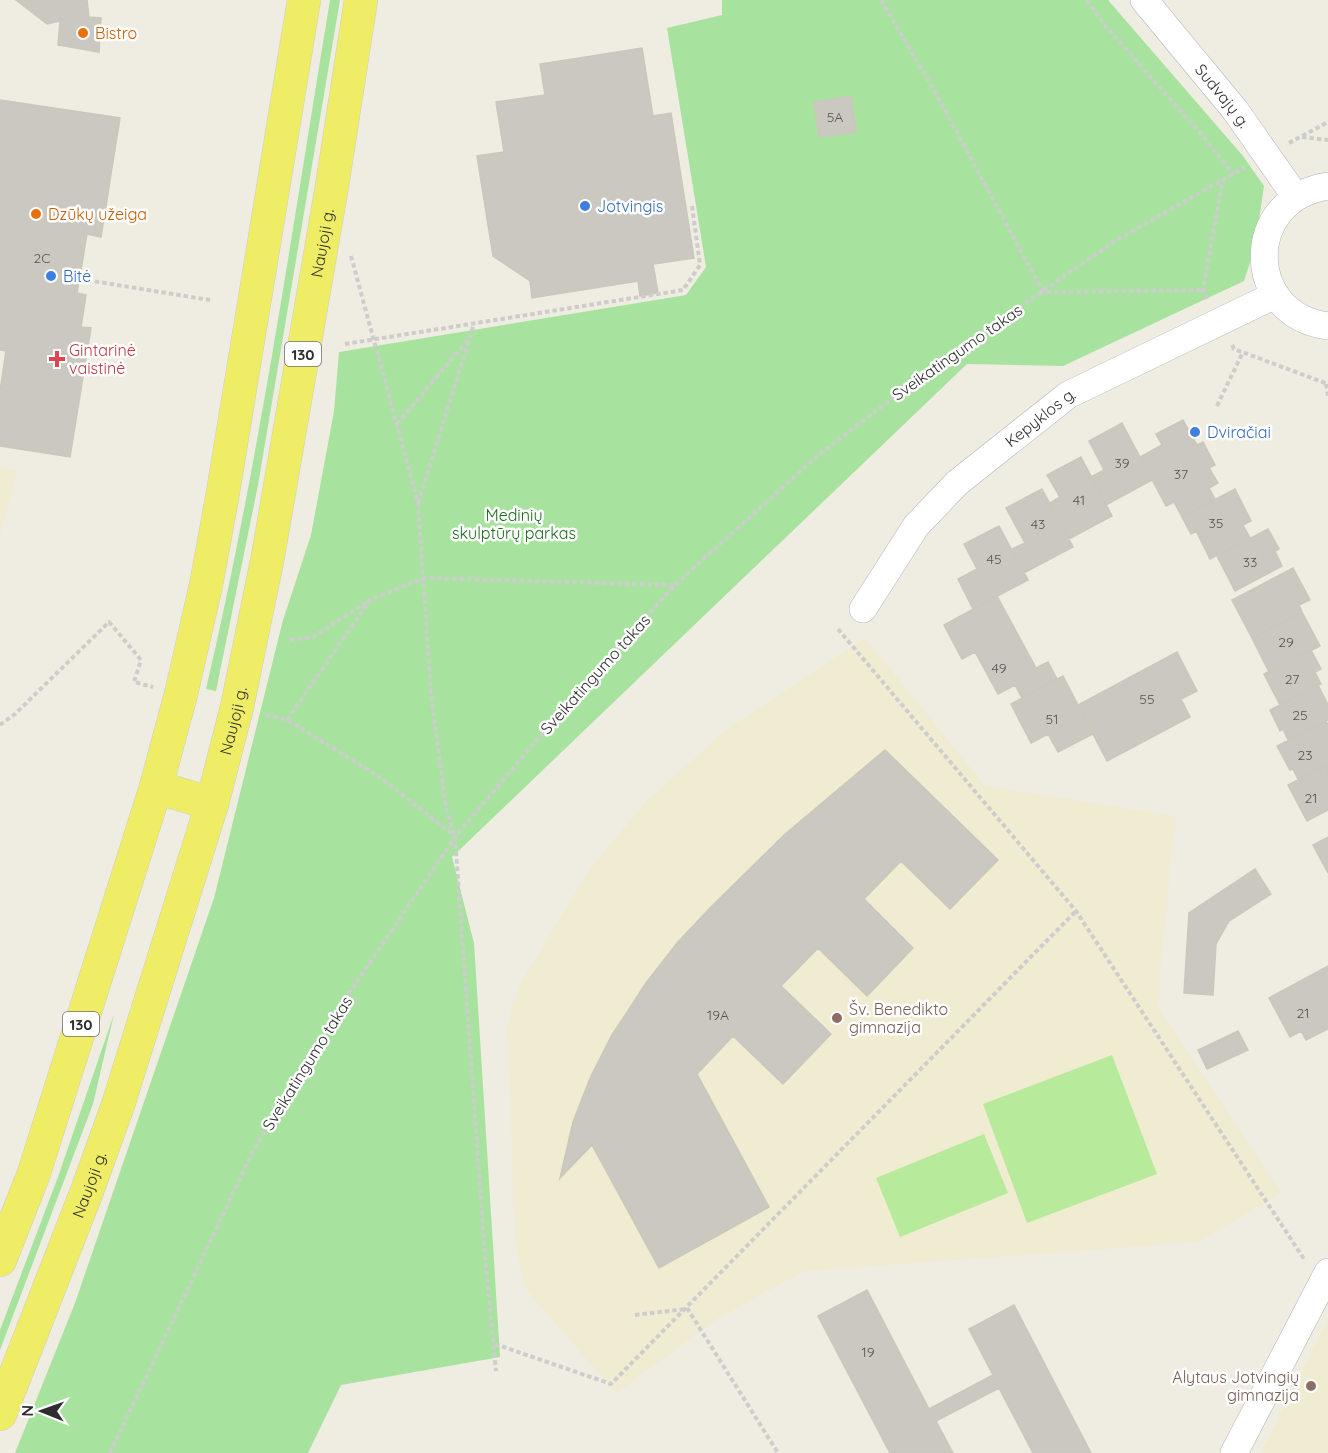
<svg xmlns="http://www.w3.org/2000/svg" width="1328" height="1453" font-family="Quicksand,sans-serif">
  <style>
    .education { fill: #efecd1 }
    .green { fill: #a7e39f }
    .pitch { fill: #b7ea9b }
    .building { fill: #cac8c0; stroke: #cac8ba; stroke-width: 1.5 }
    .lines { fill: none; stroke-linecap: round; stroke-linejoin: round }
    .minor-casing { stroke: #b4b4c0; stroke-width: 28 }
    .major-casing { stroke: #cdcdcd; stroke-width: 34 }
    .path { stroke: #cdcdcd; stroke-width: 4; stroke-dasharray: 4.5 3; stroke-linecap: butt }
    .minor { stroke: #fff; stroke-width: 27 }
    .major { stroke: #efed65; stroke-width: 33 }
    .food-dot { fill: #e8710a; stroke: #fff; stroke-width: 2 }
    .shop-dot { fill: #3f7fe0; stroke: #fff; stroke-width: 2 }
    .health-dot { fill: #e0444e; stroke: #fff; stroke-width: 2 }
    .education-dot { fill: #8d6e63; stroke: #fff; stroke-width: 2 }
    .labels { text-anchor: middle; dominant-baseline: central; stroke-width: 5; stroke-linejoin: round; paint-order: stroke }
    .number-label { font-size: 14px; fill: #555452 }
    .shield { fill: #fff; stroke: #6d6d6d; stroke-width: 1.5 }
    .shield-label { font-size: 15px; font-weight: bold; fill: #2e2e2e }
    .food-label { font-size: 16px; fill: #c56008; stroke: #fff; text-anchor: start }
    .street-label { font-size: 16px; fill: #2e2e2e; stroke: #fff }
    .shop-label { font-size: 16px; fill: #366cbe; stroke: #fff; text-anchor: start }
    .health-label { font-size: 16px; fill: #be3a42; stroke: #fff; text-anchor: start }
    .park-label { font-size: 16px; fill: #1d6c1d; stroke: #fff }
    .education-label { font-size: 16px; fill: #785e54; stroke: #fff; text-anchor: start }
  </style>
  <rect width="100%" height="100%" fill="#efece1"/>
  <path class="education" d="M0 466 17 471 0 534Z
    M865 638 985 786 1175 816 1157 1006 1281 1193 1198 1242 804 1271 720 1317 616 1393 526 1289 516 1248 507 1029 519 986 590 869 646 802 726 730Z
    M1328 1319V1453H1261Z"/>
  <path class="green" d="M330 0H340L258 485 216 691 206 689C259 462 292 230 330 0Z
    M722 0H1108L1243 156 1264 186 1255 247 1244 281 1063 366 967 364 452 857 474 943 500 1357 341 1385 308 1453H15L75 1303 214 898 283 620 311 535 334 411 339 352 686 295 706 267 667 28 722 15Z
    M114 1014 93 1104 0 1350V1330L58 1177Z"/>
  <path class="pitch" d="M1112 1055 1157 1174 1027 1223 983 1104Z
    M984 1134 1008 1193 900 1237 876 1178Z"/>
  <path class="building" d="M16 0H87L89 17 101 18 99 52 58 45 60 21 47 24Z
    M642 48 653 116 671 113 694 258 653 264 658 293 640 296 638 281 532 298 530 281 493 256 477 156 504 152 496 102 545 95 540 64Z
    M851 96 856 132 819 137 814 102Z
    M0 100 120 118 101 237 87 234 77 293 86 295 81 327 91 328 70 457 0 446V391L6 351 0 350Z
    M1183 420 1197 445 1203 442 1215 465 1209 468 1218 483 1209 488 1215 499 1182 517 1174 502 1166 506 1140 457 1162 445 1156 434Z
    M1122 423 1152 480 1106 505 1091 477 1104 470 1089 441Z
    M1081 457 1112 516 1069 539 1050 503 1060 497 1047 475Z
    M1042 489 1073 547 1024 573 1012 549 1025 543 1006 508Z
    M1235 489 1251 521 1243 525 1250 538 1210 559 1196 531 1191 534 1182 517Z
    M999 526 1028 580 973 609 958 579 977 569 964 544Z
    M1268 529 1279 549 1275 551 1282 566 1235 591 1217 556Z
    M1293 568 1310 600 1299 605 1302 612 1252 638 1232 600Z
    M997 596 1036 668 1048 662 1057 679 1022 698 1015 685 998 694 975 652 962 659 944 625Z
    M1302 612 1320 646 1269 672 1252 638Z
    M1311 650 1321 669 1315 672 1321 684 1280 705 1264 674Z
    M1177 652 1197 691 1181 699 1190 717 1107 761 1078 705Z
    M1063 676 1093 734 1058 752 1048 734 1031 743 1011 704Z
    M1318 685 1328 705V720L1288 740 1283 729 1280 731 1270 710Z
    M1326 721 1328 725V764L1298 779 1293 769 1290 770 1277 746Z
    M885 750 998 860 950 909 901 861 864 899 913 948 867 996 818 948 781 986 831 1034 783 1084 733 1036 697 1074 769 1207 659 1268 592 1145 560 1178 573 1122 591 1076 612 1035 646 983 677 943 710 908 784 835Z
    M1328 764V810L1307 821 1288 785Z
    M1328 837V873L1313 845Z
    M1255 869 1271 894 1229 921 1216 944 1213 995 1184 993 1189 913Z
    M1328 966V1029L1306 1040 1301 1031 1290 1037 1269 998Z
    M1238 1031 1248 1050 1207 1069 1198 1050Z
    M867 1290 929 1409 993 1375 969 1329 1014 1305 1091 1453H1033L999 1388 936 1421 953 1453H890L818 1316Z"/>
  <g class="lines">
    <g class="minor-casing">
      <g id="minor">
        <path id="s1" d="M1144 0 1235 110 1296 197"/>
        <path d="M1328 186C1243 198 1243 315 1328 326"/>
        <path id="s2" d="M863 609 916 526 957 483 1068 395 1275 295"/>
        <path d="M1234 1453 1328 1272"/>
      </g>
    </g>
    <g class="major-casing">
      <g id="major">
        <path d="M156 787 212 804"/>
        <path d="M0 1260 34 1173 156 787 181 694 206 585 222 498 304 0"/>
        <path id="s3" d="M0 1414 87 1191 118 1105 212 804 237 707 268 556 332 186 361 0"/>
      </g>
    </g>
    <path class="path" d="M881 0 935 92 1043 292 1203 290
      M1087 0 1102 22 1201 134 1233 174
      M1302 137 1328 140
      M1289 143 1328 122
      M351 256 418 503 431 694 446 808 455 837 485 1257 496 1371
      M80 279 210 300
      M1207 299 1203 290 1223 180
      M345 344 683 290 700 265 692 206
      M1232 345 1234 349 1328 384
      M1326 384 1328 396
      M1217 406 1243 352
      M397 424 468 340
      M418 503 474 324
      M838 629 1076 911 1304 1259
      M290 640 313 637 367 602
      M266 715 287 720 378 776 455 836
      M287 720 370 600 424 578 674 585
      M0 725 15 714 109 622 141 660 134 682 153 687
      M687 1308 778 1453
      M635 1315 686 1309
      M495 1344 611 1384 1076 911
      M110 1453 252 1153 329 1023 455 837 579 690 675 585 816 457 937 364 1115 241 1245 167"/>
    <use href="#minor" class="minor"/>
    <use href="#major" class="major"/>
  </g>
  <g class="food-dot">
    <circle cx="83" cy="33" r="6"/>
    <circle cx="36" cy="214" r="6"/>
  </g>
  <g class="shop-dot">
    <circle cx="585" cy="206" r="6"/>
    <circle cx="51" cy="276" r="6"/>
    <circle cx="1195" cy="432" r="6"/>
  </g>
  <path class="health-dot" d="M54 350h6v6h6v6h-6v6h-6v-6h-6v-6h6z"/>
  <g class="education-dot">
    <circle cx="837" cy="1018" r="6"/>
    <circle cx="1311" cy="1386" r="6"/>
  </g>
  <g class="labels">
    <g class="number-label">
      <text x="835" y="117">5A</text>
      <text x="42" y="258">2C</text>
      <text x="1122" y="463">39</text>
      <text x="1181" y="474">37</text>
      <text x="1079" y="500">41</text>
      <text x="1216" y="523">35</text>
      <text x="1038" y="524">43</text>
      <text x="994" y="559">45</text>
      <text x="1250" y="562">33</text>
      <text x="1286" y="642">29</text>
      <text x="999" y="668">49</text>
      <text x="1292" y="679">27</text>
      <text x="1147" y="699">55</text>
      <text x="1300" y="715">25</text>
      <text x="1052" y="719">51</text>
      <text x="1305" y="755">23</text>
      <text x="1311" y="798">21</text>
      <text x="1303" y="1013">21</text>
      <text x="718" y="1015">19A</text>
      <text x="868" y="1352">19</text>
    </g>
    <g class="shield">
      <rect x="285" y="342" width="36" height="24" rx="4.5"/>
      <rect x="63" y="1012" width="36" height="24" rx="4.5"/>
    </g>
    <g class="shield-label">
      <text x="303" y="354">130</text>
      <text x="81" y="1024">130</text>
    </g>
    <g class="food-label">
      <text x="95" y="33">Bistro</text>
      <text x="48" y="214">Dzūkų užeiga</text>
    </g>
    <g class="street-label">
      <text stroke="none"><textPath href="#s1" startOffset="124">Sudvajų g.</textPath></text>
      <text stroke="none"><textPath href="#s3" startOffset="1218">Naujoji g.</textPath></text>
      <text transform="translate(957 352) rotate(-35)">Sveikatingumo takas</text>
      <text stroke="none"><textPath href="#s2" startOffset="264">Kepyklos g.</textPath></text>
      <text transform="translate(595 674) rotate(-48)">Sveikatingumo takas</text>
      <text stroke="none"><textPath href="#s3" startOffset="732">Naujoji g.</textPath></text>
      <text transform="translate(307 1063) rotate(-58)">Sveikatingumo takas</text>
      <text stroke="none"><textPath href="#s3" startOffset="246">Naujoji g.</textPath></text>
    </g>
    <g class="shop-label">
      <text x="597" y="206">Jotvingis</text>
      <text x="63" y="276">Bitė</text>
      <text x="1207" y="432">Dviračiai</text>
    </g>
    <g class="health-label">
      <text x="69" y="350">Gintarinė<tspan x="69" dy="18">vaistinė</tspan></text>
    </g>
    <g class="park-label">
      <text x="514" y="515">Medinių<tspan x="514" dy="18">skulptūrų parkas</tspan></text>
    </g>
    <g class="education-label">
      <text x="849" y="1009">Šv. Benedikto<tspan x="849" dy="18">gimnazija</tspan></text>
      <text x="1299" y="1377" text-anchor="end">Alytaus Jotvingių<tspan x="1299" dy="18">gimnazija</tspan></text>
    </g>
  </g>
  <g transform="translate(42 1411) rotate(271)" stroke="#ffffff" stroke-width="4.5" paint-order="stroke">
  <path d="M0-4.5L10 22L0 15L-10 22Z" fill="#2e2e2e"/>
  <text y="-9" font-size="16" font-weight="bold" text-anchor="middle" fill="#2e2e2e">N</text>
  </g>
</svg>
